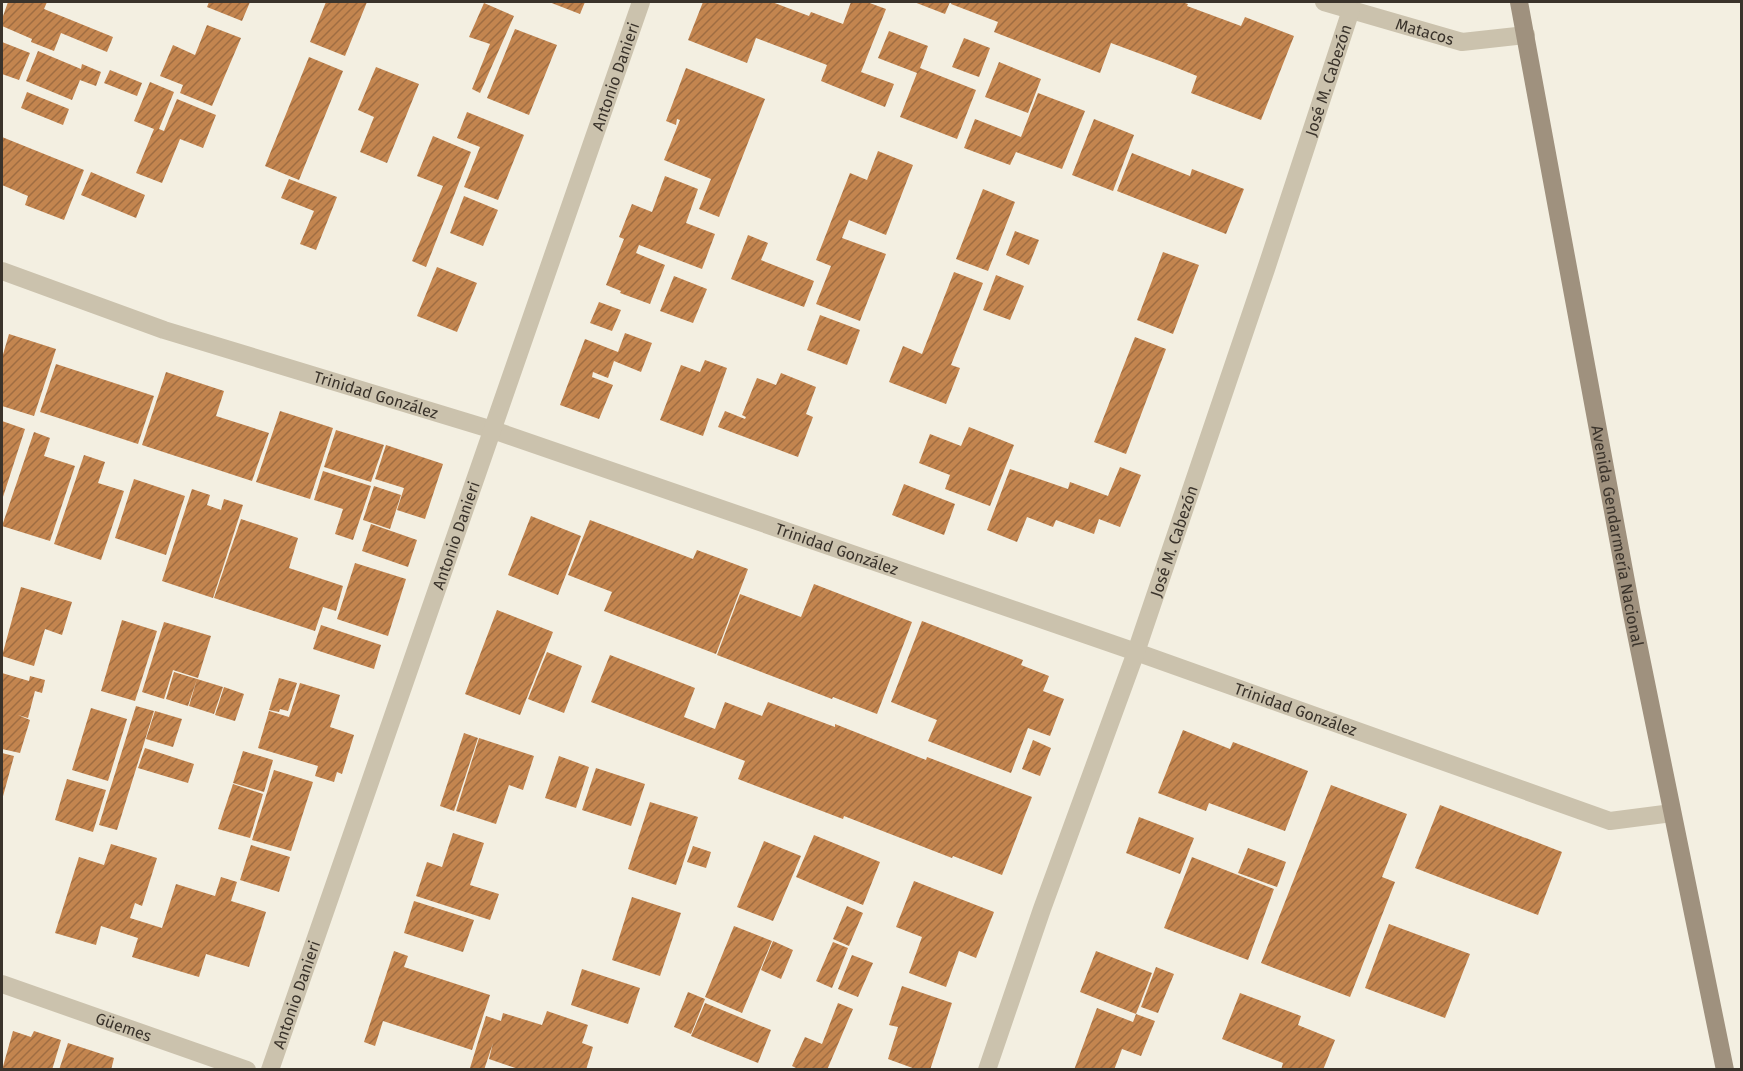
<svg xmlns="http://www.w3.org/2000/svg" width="1743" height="1071" font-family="'Fira Sans',sans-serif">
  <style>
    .building { fill: url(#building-hatch) }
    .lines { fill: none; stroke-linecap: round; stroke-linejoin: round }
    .street { stroke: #cbc2ad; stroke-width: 18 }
    .secondary { stroke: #9f917e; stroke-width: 18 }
    .labels { text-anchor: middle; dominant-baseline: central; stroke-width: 6; stroke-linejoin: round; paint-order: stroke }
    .street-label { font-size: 16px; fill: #3a332b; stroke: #faf7ee }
  </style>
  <defs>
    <pattern id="building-hatch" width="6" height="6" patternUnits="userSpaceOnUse" patternTransform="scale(1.5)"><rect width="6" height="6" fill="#c3854f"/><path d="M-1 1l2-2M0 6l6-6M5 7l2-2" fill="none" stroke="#9f6d42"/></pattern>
  </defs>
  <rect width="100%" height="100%" fill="#f3efe1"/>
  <path class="building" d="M8 2H47L44 9 113 37 107 52 61 33 54 51 31 42 32 39 2 26V19Z
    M209 2H250L242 21 207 7Z
    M326 2H367L345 56 310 42Z
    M549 2H585L580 14Z
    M703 2H772L809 16 811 12 843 24 851 2H867L886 9 861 72 894 84 885 107 821 81 827 65 756 38 747 63 688 40Z
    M914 2H950L945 14Z
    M952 2H1182L1188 4 1187 6 1241 26 1245 17 1294 36 1261 120 1191 93 1197 76 1165 63 1111 43 1100 73 994 32 998 22 951 4Z
    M484 3 514 16 480 93 472 89 490 44 469 37Z
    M207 25 241 38 212 106 180 93 183 85 160 76 173 45 195 55Z
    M515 29 557 45 529 115 487 98Z
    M889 31 928 46 920 68 976 90 957 139 900 117 917 73 878 58Z
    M964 38 990 48 979 77 952 67Z
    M2 42 30 53 19 80 2 74Z
    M38 51 81 69 82 64 101 72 96 86 80 80 72 100 26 81Z
    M309 57 343 71 299 180 265 166Z
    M999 62 1041 79 1028 113 985 97Z
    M376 67 419 84 387 163 360 152 374 117 358 110Z
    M686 68 765 99 719 217 699 209 711 179 664 160 680 120 677 119 676 125 666 121Z
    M110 70 142 83 137 96 104 83Z
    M150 82 174 92 159 129 164 131 177 99 216 115 203 148 180 139 162 183 136 173 154 129 134 121Z
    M27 92 69 109 63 125 21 108Z
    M1038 93 1085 111 1062 169 1016 152 1010 165 964 148 975 119 1021 137Z
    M467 112 524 135 498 200 464 187 480 147 457 138Z
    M1094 119 1134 135 1113 191 1072 175Z
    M433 136 471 152 426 267 412 261 443 186 417 176Z
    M2 137 84 170 64 220 25 205 28 196 2 185Z
    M878 151 913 165 886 235 849 220 842 238 886 254 860 321 816 304 831 266 816 260 850 173 867 180Z
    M1132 153 1190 176 1192 169 1244 189 1226 234 1117 191Z
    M91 172 145 195 136 218 81 195Z
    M665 176 698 189 686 223 715 234 702 269 639 245 636 253 665 265 650 304 620 293 621 291 606 285 624 239 619 237 632 204 652 212Z
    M289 179 337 197 316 250 300 244 314 211 281 198Z
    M983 189 1015 202 988 271 956 259Z
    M464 196 498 210 483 246 450 233Z
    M1015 231 1039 240 1029 265 1006 255Z
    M748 235 768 243 761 260 814 281 804 307 731 279Z
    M1163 252 1199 265 1173 334 1137 320Z
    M437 267 477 283 457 332 417 316Z
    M954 272 983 283 951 365 960 368 946 404 889 382 903 346 922 354Z
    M996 275 1024 286 1010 320 983 310Z
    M674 276 707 289 693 323 660 311Z
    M599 302 621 310 612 331 590 323Z
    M820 315 860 330 847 365 807 350Z
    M625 333 652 343 641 372 614 361 608 378 593 372 592 377 613 385 599 419 560 405 585 339 618 352Z
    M9 334 56 349 34 416 2 406V358Z
    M1135 337 1166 349 1126 454 1094 442Z
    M705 360 727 368 703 436 660 420 681 365 700 372Z
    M56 364 154 396 138 444 40 412Z
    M166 372 224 391 216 416 269 433 252 481 142 445Z
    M781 373 816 387 806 414 813 417 798 457 718 427 725 411 745 419 746 417 742 415 757 378 776 385Z
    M280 411 333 428 310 499 256 482Z
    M2 421 25 429 2 500Z
    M969 427 1014 445 990 506 945 489 950 475 919 463 930 434 961 446Z
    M336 430 384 445 371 482 324 467Z
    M34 432 50 438 44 456 75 466 50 541 2 526Z
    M386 445 443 464 425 519 397 510 404 488 375 479Z
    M84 455 105 462 98 483 124 491 101 560 54 544Z
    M1120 467 1141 475 1120 527 1099 519 1094 534 1056 520 1053 527 1027 517 1017 542 987 530 1010 469 1068 489 1070 482 1108 496Z
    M323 471 371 486 353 540 335 534 343 509 314 500Z
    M134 479 185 496 166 555 115 538Z
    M904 484 955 504 944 535 892 515Z
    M374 486 401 495 390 529 363 520Z
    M192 489 210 495 207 505 221 510 224 499 243 505 213 598 162 581Z
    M531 516 581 536 558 595 508 575Z
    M241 519 298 538 289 568 343 586 336 611 323 607 315 631 214 598Z
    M590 520 693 559 697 550 748 569 716 654 604 611 612 592 568 575Z
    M371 524 417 540 408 567 362 551Z
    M355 563 406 579 388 636 337 619Z
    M814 584 912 622 877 714 833 697 832 699 717 655 740 594 801 617Z
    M21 587 72 602 62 635 45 629 34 666 2 656Z
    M497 610 553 632 520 715 465 694Z
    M122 620 157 631 135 701 101 691Z
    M922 621 1023 660 1021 665 1049 676 1043 691 1064 699 1050 736 1028 728 1011 773 928 741 937 720 891 702Z
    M164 622 211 636 198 678 173 670 164 699 142 692Z
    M321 625 381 645 374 669 313 649Z
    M547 652 582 666 564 713 528 699Z
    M610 655 695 688 684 717 715 729 725 702 762 716 768 702 835 727V724L926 760 927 757 1032 797 1002 875 953 856 952 858 844 816 843 819 738 779 745 761 591 702Z
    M174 672 197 679 188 706 166 699Z
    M2 673 29 681 30 676 45 680 42 693 35 691 28 718 18 715 30 720 20 753 2 749Z
    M279 678 297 683 288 711 280 709 279 712 269 710Z
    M197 679 223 687 214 714 189 706Z
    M300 683 340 695 330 727 354 735 342 774 337 772 334 782 315 776 318 766 258 748 269 711 289 717Z
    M224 687 244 694 235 721 215 715Z
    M136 706 154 711 117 830 99 825Z
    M91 708 127 719 108 781 72 770Z
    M155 711 182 719 173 747 146 739Z
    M1183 730 1230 749 1233 742 1308 771 1285 831 1209 803 1206 811 1158 793Z
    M464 733 478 738 454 811 440 806Z
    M479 738 534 756 523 790 509 785 496 824 456 811Z
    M1033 740 1051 748 1040 776 1022 769Z
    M145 748 194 764 188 783 138 768Z
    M243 751 273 760 264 792 233 783Z
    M2 753 14 756 2 800Z
    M559 756 589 767 576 808 545 798Z
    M596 768 645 784 631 826 582 810Z
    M274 770 313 782 291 851 252 840Z
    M67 779 106 790 93 832 55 820Z
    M233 784 263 794 250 838 218 829Z
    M1331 785 1407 814 1382 877 1395 882 1350 997 1261 963Z
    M650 802 698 817 676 885 628 869Z
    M1440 805 1562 852 1538 915 1415 868Z
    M1139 817 1194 838 1180 874 1126 853Z
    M453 833 484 843 470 885 499 894 490 920 416 896 427 862 442 867Z
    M814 835 880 862 863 905 796 877Z
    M764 841 801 856 773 921 737 907Z
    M111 844 157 858 142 906 135 903 130 918 162 928 176 884 215 896 221 877 237 882 231 901 266 912 249 967 206 954 199 977 132 957 138 938 101 926 96 945 55 933 79 857 104 865Z
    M251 845 290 857 279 892 240 880Z
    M693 846 711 852 706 868 687 862Z
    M1248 848 1286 862 1277 887 1238 873Z
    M1192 857 1274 889 1248 960 1164 928Z
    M914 881 994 912 976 958 959 951 946 987 909 973 922 937 896 927Z
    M632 897 681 913 660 976 612 960Z
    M414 901 474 920 463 952 404 933Z
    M847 906 863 913 849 946 833 939Z
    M1389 924 1470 954 1445 1018 1365 988Z
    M734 926 772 941 742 1013 705 997Z
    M773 941 793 950 781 979 761 970Z
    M833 942 848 948 832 988 816 981Z
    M394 951 408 956 404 967 490 995 472 1050 383 1021 375 1046 364 1042Z
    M1096 951 1152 973 1136 1014 1080 992Z
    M852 955 873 963 858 997 838 989Z
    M1156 967 1174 974 1158 1013 1141 1007Z
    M582 969 640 988 628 1024 571 1005Z
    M902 986 952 1003 930 1070H918L888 1059 898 1027 889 1025Z
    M688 992 705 999 691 1034 674 1027Z
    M1240 993 1301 1016 1298 1025 1335 1040 1323 1070H1281L1283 1063 1222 1039Z
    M705 1003 771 1030 758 1063 691 1036Z
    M838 1003 853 1009 827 1070H800L792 1066 805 1037 822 1044Z
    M1097 1008 1133 1022 1136 1014 1155 1021 1141 1056 1122 1049 1114 1070H1074Z
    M547 1011 588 1025 582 1043 593 1047 586 1070H521L489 1059 493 1043 484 1070 470 1068 486 1016 501 1021 503 1013 542 1025Z
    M13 1031 31 1037 34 1031 61 1040 52 1070H2Z
    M68 1043 114 1058 111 1070H59Z"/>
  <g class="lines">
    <g class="street">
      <path id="s1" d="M1324 2 1462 42 1526 35"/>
      <path id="s2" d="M2 271 164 330 493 430 1136 652 1610 821 1672 813"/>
      <path id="s3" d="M2 984 247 1070"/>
      <path id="s4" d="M270 1070 641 2"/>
      <path id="s5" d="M987 1070 1042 909 1136 652 1266 269 1351 10"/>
    </g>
    <path class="secondary" id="s6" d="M1519 2 1632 614 1725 1070"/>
  </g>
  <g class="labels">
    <g class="street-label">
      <text stroke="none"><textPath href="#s1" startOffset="105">Matacos</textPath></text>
      <text stroke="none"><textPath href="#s4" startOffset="1052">Antonio Danieri</textPath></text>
      <text stroke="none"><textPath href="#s5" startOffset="1047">José M. Cabezón</textPath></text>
      <text stroke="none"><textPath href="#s2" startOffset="394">Trinidad González</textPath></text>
      <text stroke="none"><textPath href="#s4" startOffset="566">Antonio Danieri</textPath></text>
      <text stroke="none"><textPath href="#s6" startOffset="543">Avenida Gendarmería Nacional</textPath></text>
      <text stroke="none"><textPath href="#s5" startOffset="561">José M. Cabezón</textPath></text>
      <text stroke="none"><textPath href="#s2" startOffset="880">Trinidad González</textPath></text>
      <text stroke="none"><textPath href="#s2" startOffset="1366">Trinidad González</textPath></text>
      <text stroke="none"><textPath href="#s4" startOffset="80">Antonio Danieri</textPath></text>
      <text stroke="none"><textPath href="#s3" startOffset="129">Güemes</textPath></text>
    </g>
  </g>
  <rect width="1743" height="1071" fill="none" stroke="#3a332b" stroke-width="6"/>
</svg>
